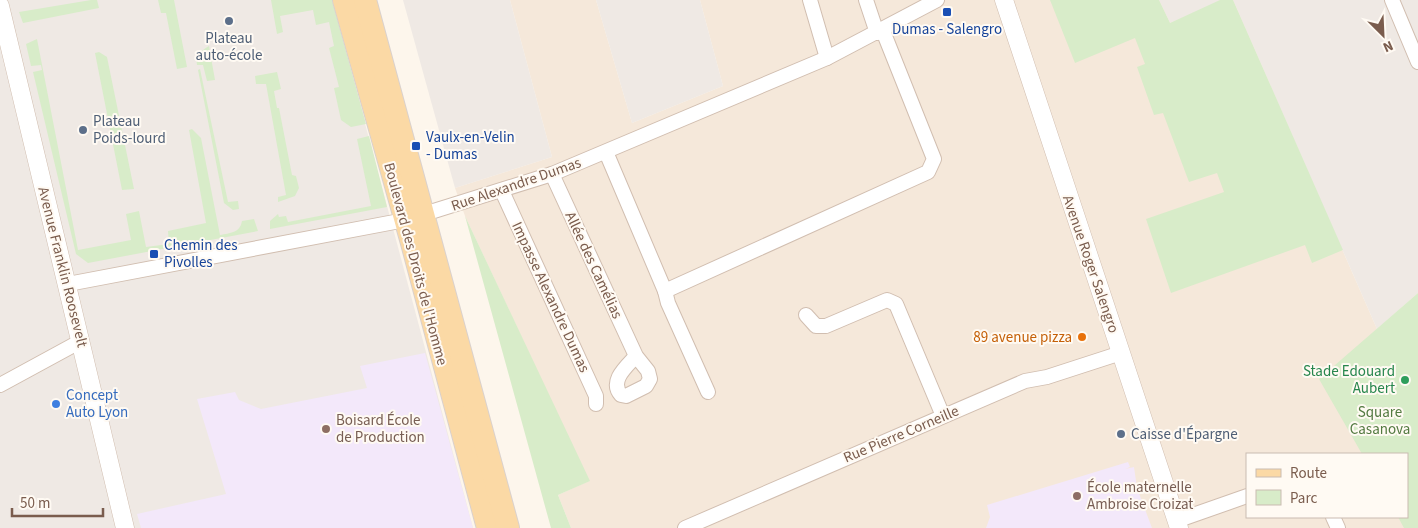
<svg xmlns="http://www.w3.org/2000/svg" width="1418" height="528" viewBox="0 0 1418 528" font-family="'Source Sans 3',sans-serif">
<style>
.residential{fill:#f5e8da;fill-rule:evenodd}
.industrial{fill:#efe9e4}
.education{fill:#f3e8fa}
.green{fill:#d8ecc9}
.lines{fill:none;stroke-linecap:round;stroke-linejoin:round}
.minor-casing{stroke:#d1beb0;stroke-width:16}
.tertiary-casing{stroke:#d1beb0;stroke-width:19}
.primary-casing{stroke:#dad1cd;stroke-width:24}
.minor{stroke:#fff;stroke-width:14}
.tertiary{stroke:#fff;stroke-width:18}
.primary{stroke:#fbd9a5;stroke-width:22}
.transit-dot{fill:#1a4fb4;stroke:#fffaf3;stroke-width:2}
.service-dot{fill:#5c6f8a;stroke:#fffaf3;stroke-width:2}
.food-dot{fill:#e8710a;stroke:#fffaf3;stroke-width:2}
.leisure-dot{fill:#2e9e5b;stroke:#fffaf3;stroke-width:2}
.shop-dot{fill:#3f7fe0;stroke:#fffaf3;stroke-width:2}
.education-dot{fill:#8d6e63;stroke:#fffaf3;stroke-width:2}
.labels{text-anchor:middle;stroke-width:4;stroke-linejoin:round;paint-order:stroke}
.transit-label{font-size:15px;fill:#164399;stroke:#fffaf3;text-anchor:start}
.service-label{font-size:15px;fill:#4e5e75;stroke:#fffaf3;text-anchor:start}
.street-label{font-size:15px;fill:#7a5c4d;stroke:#fffaf3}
.food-label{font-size:15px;fill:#c56008;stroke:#fffaf3;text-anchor:end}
.leisure-label{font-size:15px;fill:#27864d;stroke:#fffaf3;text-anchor:end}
.shop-label{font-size:15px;fill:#366cbe;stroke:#fffaf3;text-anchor:start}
.park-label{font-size:15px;fill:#537a41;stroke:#fffaf3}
.education-label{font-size:15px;fill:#785e54;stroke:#fffaf3;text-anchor:start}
</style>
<rect width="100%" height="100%" fill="#fdf6ec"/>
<path class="residential" d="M510,0h86l36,123 91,-37 -23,-86h459l11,23 55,-23h8l144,329 -11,10 52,83v106h-847l-13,-33 31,-14 -124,-265 -10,-28 97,-31zM1247,454h160v63h-160z"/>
<g class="industrial">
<path d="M0,0h332l141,528h-473z"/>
<path d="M403,0h107l42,157 -97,31z"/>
<path d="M596,0h104l23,86 -91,37z"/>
<path d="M1159,0h66l-55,23z"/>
<path d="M1233,0h185v293l-41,36z"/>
</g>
<g class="education">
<path d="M425,353l48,175h-332l-4,-14 89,-20 -29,-95 38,-7 4,8 22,9 106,-21 -7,-22z"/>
<path d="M1128,462l2,5 -5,2 9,-2 3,21 15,40h-166l4,-11 -3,-12z"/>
</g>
<g class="green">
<path d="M91,0h6l2,8 -76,15 -4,-11z"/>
<path d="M158,0h16l13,67 -10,2 -11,-56h-5z"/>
<path d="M271,0h61l34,124 -15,3 -10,-7 -7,-32 5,-1 -10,-39 5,-2 -5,-24 -13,3 -3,-15 -33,6 3,16 -6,2z"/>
<path d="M1050,0h109l11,23 50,-23h13l110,250 -31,13 -7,-18 -134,48 -25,-74 78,-27 -7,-19 -28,9 -26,-69 -9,2 -17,-48 8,-3 -10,-26 -60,25z"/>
<path d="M37,39l41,211 53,-10 -5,-26 13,-3 7,36 23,-3 -1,-13 38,-8 -17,-93 3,-1 9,9 19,97c10,-2 20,-2 22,-14l12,-2 4,12 -170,32 -12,-9 -43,-182 9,-2 -1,-5 -10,1 -5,-22z"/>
<path d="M209,46l6,34 -8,1 -4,-16h-6c-2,-10 4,-14 12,-19z"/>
<path d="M99,52l8,5 27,132 -12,1 -27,-137z"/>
<path d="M200,69l28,133 10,-1 1,8 -6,1 -9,-7 -26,-133z"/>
<path d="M277,72l4,17 -7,2 3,17h2l13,67 4,1 3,12 -4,8 -17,6v-5l8,-2 -20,-111h-10l-1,-8z"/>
<path d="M369,136l18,71 -117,22v-8l8,-7 1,3 7,-1 2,6 83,-16 -14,-67z"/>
<path d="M465,216l125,265 -32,14 13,33h-20z"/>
<path d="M1418,293v235h-14l-6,-11h9v-63h-45l-43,-75z"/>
</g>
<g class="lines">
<defs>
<g id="minor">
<path d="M810,0l17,58"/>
<path d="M866,0l11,33"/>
<path d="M1392,0l26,62"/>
<path d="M606,152l59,139 263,-119 6,-13 -51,-128"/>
<path d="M552,174l84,182 12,15 2,8 -4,7 -20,10 -5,-1c-12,-14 5,-28 15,-39"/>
<path d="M502,191l94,205v8"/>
<path d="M68,284l337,-64 147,-46 275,-116 110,-58"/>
<path d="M665,291l3,12 40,89"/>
<path d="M806,315l10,11h10l61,-26 9,4 47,112"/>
<path d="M0,385l81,-44"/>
<path d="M1333,517l5,11"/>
<path d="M1176,521l71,-25"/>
<path d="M685,528l340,-147 22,-4 74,-24"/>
</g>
<g id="tertiary">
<path d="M1004,0l175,528"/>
<path d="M0,6l125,522"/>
</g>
<g id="primary">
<path d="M344,0l68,243 76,285"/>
<path d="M365,0l143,528"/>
</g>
</defs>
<use href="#minor" class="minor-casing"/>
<use href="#tertiary" class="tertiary-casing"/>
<use href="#primary" class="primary-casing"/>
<use href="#minor" class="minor"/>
<use href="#tertiary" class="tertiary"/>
<use href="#primary" class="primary"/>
</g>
<g class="transit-dot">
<rect x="942" y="7" width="10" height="10" rx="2.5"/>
<rect x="411" y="141" width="10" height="10" rx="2.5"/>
<rect x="149" y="249" width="10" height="10" rx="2.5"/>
</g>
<g class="service-dot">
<circle cx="229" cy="21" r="5"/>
<circle cx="83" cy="130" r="5"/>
<circle cx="1121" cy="434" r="5"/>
</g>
<circle class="food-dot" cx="1082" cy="337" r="5"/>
<circle class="leisure-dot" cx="1405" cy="380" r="5"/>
<circle class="shop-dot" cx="56" cy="404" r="5"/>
<g class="education-dot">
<circle cx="326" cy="429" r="5"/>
<circle cx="1077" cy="496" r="5"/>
</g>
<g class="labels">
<g class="transit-label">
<text x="947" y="34" text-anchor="middle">Dumas - Salengro</text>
<text x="426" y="142">Vaulx-en-Velin<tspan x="426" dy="17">- Dumas</tspan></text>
<text x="164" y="250">Chemin des<tspan x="164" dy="17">Pivolles</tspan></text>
</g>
<g class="service-label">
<text x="229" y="43" text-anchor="middle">Plateau<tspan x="229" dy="17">auto-école</tspan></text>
<text x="93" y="126">Plateau<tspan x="93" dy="17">Poids-lourd</tspan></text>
<text x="1131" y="439">Caisse d'Épargne</text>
</g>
<g class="street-label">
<text transform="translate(516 184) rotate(-19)" y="5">Rue Alexandre Dumas</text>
<text transform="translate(416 264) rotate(75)" y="5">Boulevard des Droits de l'Homme</text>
<text transform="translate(1091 264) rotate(71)" y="5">Avenue Roger Salengro</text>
<text transform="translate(594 265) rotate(65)" y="5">Allée des Camélias</text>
<text transform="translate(63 267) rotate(76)" y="5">Avenue Franklin Roosevelt</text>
<text transform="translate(551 297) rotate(65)" y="5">Impasse Alexandre Dumas</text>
<text transform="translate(901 434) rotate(-23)" y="5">Rue Pierre Corneille</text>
</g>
<g class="food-label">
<text x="1072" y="342">89 avenue pizza</text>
</g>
<g class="leisure-label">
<text x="1395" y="376">Stade Edouard<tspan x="1395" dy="17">Aubert</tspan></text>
</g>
<g class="shop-label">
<text x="66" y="400">Concept<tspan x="66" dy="17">Auto Lyon</tspan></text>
</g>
<g class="park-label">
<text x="1380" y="417">Square<tspan x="1380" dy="17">Casanova</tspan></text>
</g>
<g class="education-label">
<text x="336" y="425">Boisard École<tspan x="336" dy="17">de Production</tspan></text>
<text x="1087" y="492">École maternelle<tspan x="1087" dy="17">Ambroise Croizat</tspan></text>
</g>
</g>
<rect x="1246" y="453" width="162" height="65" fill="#fffaf3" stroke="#cabbb1"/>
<rect x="1256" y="469" width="25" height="8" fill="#fbd9a5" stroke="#cabbb1"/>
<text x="1290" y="478" font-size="15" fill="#7a5c4d">Route</text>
<rect x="1256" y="490" width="25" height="15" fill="#d8ecc9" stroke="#cabbb1"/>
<text x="1290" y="503" font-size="15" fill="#7a5c4d">Parc</text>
<g transform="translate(1383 35) rotate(156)" stroke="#fffaf3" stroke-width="4" paint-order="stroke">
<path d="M0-4L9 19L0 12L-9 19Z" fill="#7a5c4d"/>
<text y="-8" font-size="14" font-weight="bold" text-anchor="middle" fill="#7a5c4d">N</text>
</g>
<path d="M12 508v8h91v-8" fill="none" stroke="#7a5c4d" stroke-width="2.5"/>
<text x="20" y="508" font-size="15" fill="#7a5c4d" stroke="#fffaf3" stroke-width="4" paint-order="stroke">50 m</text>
</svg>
